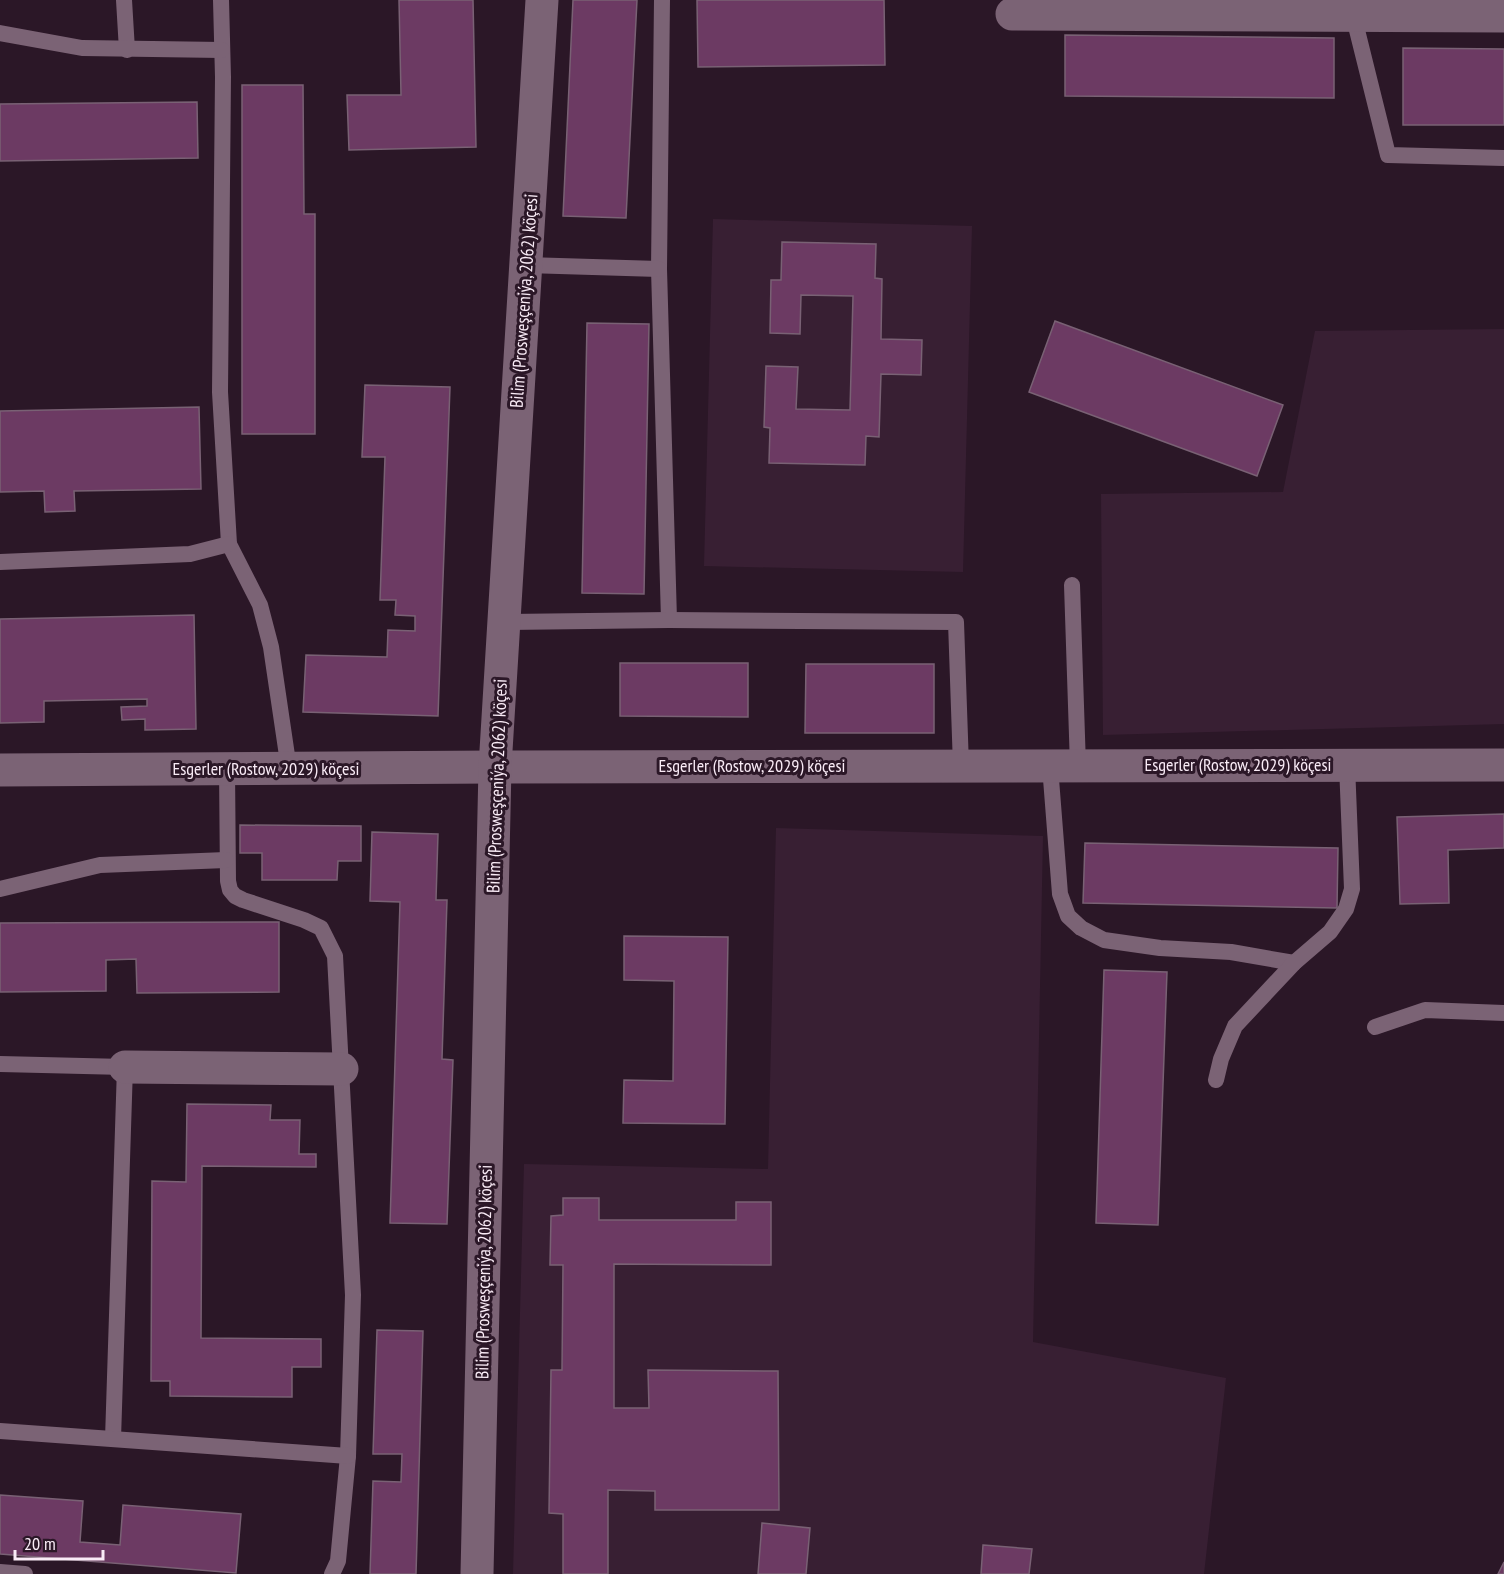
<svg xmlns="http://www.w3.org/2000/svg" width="1504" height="1574" viewBox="0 0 1504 1574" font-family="'PT Sans Narrow',sans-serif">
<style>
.built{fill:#381f33}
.building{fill:#6c3a63;stroke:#796174;stroke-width:1.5}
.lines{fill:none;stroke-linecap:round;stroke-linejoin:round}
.service{stroke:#7b6375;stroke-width:16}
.minor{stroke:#7b6375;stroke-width:33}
.labels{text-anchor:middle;stroke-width:6;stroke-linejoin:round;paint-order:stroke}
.street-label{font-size:18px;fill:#f9ebf6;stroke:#2b1727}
</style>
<rect width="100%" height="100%" fill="#2b1727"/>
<g class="built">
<path d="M713,219l259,7 -9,346 -259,-6z"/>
<path d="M1504,329v395l-401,11 -2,-241 182,-2 32,-161z"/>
<path d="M776,828l267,8 -10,506 193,36 -22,196h-691l11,-410 244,5z"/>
</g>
<g class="building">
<path d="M399,0h74l3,147 -127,3 -2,-55h54z"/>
<path d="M573,0h64l-11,218 -63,-2z"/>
<path d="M697,0h187l1,65 -187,2z"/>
<path d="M1065,35l269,3v60l-269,-2z"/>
<path d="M1403,48l101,1v76h-101z"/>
<path d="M242,85h61l1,129h11v220h-73z"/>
<path d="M197,102l1,56 -198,3v-57z"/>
<path d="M782,242l94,2 -1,34 7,1 -1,60 41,1 -1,35 -40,-1 -2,63 -13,-1 -1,29 -96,-2 1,-35 -6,-1 2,-61 32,1 -2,42 54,1 3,-114 -52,-1 -1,39 -30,-1 1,-53h10z"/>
<path d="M1055,321l228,84 -26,71 -228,-84z"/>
<path d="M587,323l62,1 -5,270 -62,-1z"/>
<path d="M365,385l85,2 -12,329 -135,-4 3,-57 81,2 1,-27 27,1v-15l-20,-1 1,-15h-16l5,-143h-23z"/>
<path d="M199,407l2,82 -127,2 1,20 -30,1 -1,-21 -44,1v-81z"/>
<path d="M194,615l2,114 -51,1v-11l-23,1 -1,-13 26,-1v-7l-103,2v21l-44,1v-104z"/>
<path d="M620,663h128v54l-128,-1z"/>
<path d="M806,664h128v69h-129z"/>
<path d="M1504,814v34l-56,2 1,53 -49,1 -3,-87z"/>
<path d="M240,825l121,1v35h-23l-1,19h-75v-27h-22z"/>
<path d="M372,832l66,2 -2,66h11l-5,159 11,1 -6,164 -57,-1 10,-321 -30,-1z"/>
<path d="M1085,843l253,5 -1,60 -254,-5z"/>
<path d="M279,922v70l-142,1 -1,-34 -30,1v31l-106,1v-69z"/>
<path d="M624,936l104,1 -3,187 -102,-1 1,-43 49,1 1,-100 -50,-1z"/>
<path d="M1104,970l63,2 -9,253 -62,-2z"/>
<path d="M187,1104l84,1 -1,15h30l-1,34h17v13l-114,-1 -1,172 120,1v28h-29v30l-122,-1v-15h-19l1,-200 34,1z"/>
<path d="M563,1198h36v22h137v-18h35v63l-157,-1v144h35l-1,-38 130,1 1,139h-124v-19l-47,-1v84h-45v-60l-14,-1 2,-143h11l1,-105h-13l1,-49 12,-1z"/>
<path d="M377,1330l46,1 -7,243h-46l3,-93 28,1 1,-28h-29z"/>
<path d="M0,1495l83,6 -3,41 40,3 3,-40 118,9 -5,59 -236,-19z"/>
<path d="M762,1523l48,5 -4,46h-48z"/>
<path d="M983,1545l49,4 -3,25h-48z"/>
<path d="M1504,1562v12h-6z"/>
</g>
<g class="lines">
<g class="service">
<path d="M124,0l3,50"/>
<path d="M221,0l2,77 -3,315 9,152 31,61 11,42 18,122"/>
<path d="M662,0l-3,269 10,351"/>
<path d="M1352,10l36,145 116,3"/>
<path d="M0,33l82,15 140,2"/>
<path d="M526,265l133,4"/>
<path d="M0,562l190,-8 39,-10"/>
<path d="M1072,585l6,181"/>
<path d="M504,622l165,-2 287,2 5,144"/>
<path d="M1050,766l10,128 8,22 13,12 23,12 56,8 71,4 63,11"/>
<path d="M227,769l1,112 2,9 5,6 8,4 61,20 17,8 14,28 18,339 -5,161 -10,105 -6,13"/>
<path d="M0,889l100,-24 126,-5"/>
<path d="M1375,1027l50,-17 79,3"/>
<path d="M0,1064l125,3 -12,372"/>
<path d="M1216,1080l5,-21 14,-33 59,-63 36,-31 16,-23 6,-20 -5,-124"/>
<path d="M0,1431l348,25"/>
<path d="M0,1572l25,2"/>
</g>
<g class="minor">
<path d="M1012,14l492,2"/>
<path d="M0,770l495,-3 1009,-2"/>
<path d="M125,1067l217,2"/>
<path d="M477,1574l18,-807 47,-767"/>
</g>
</g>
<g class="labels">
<g class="street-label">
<text transform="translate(524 301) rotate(-86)" y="6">Bilim (Prosweşçeniýa, 2062) köçesi</text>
<text x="1238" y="771">Esgerler (Rostow, 2029) köçesi</text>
<text x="752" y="772">Esgerler (Rostow, 2029) köçesi</text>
<text x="266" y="775">Esgerler (Rostow, 2029) köçesi</text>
<text transform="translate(497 786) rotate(-88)" y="6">Bilim (Prosweşçeniýa, 2062) köçesi</text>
<text transform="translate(484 1272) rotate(-89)" y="6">Bilim (Prosweşçeniýa, 2062) köçesi</text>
</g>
</g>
<path d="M15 1550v9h88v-9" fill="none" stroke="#f9ebf6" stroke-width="3"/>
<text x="24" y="1550" font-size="18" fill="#f9ebf6" stroke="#2b1727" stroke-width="4.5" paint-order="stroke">20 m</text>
</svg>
